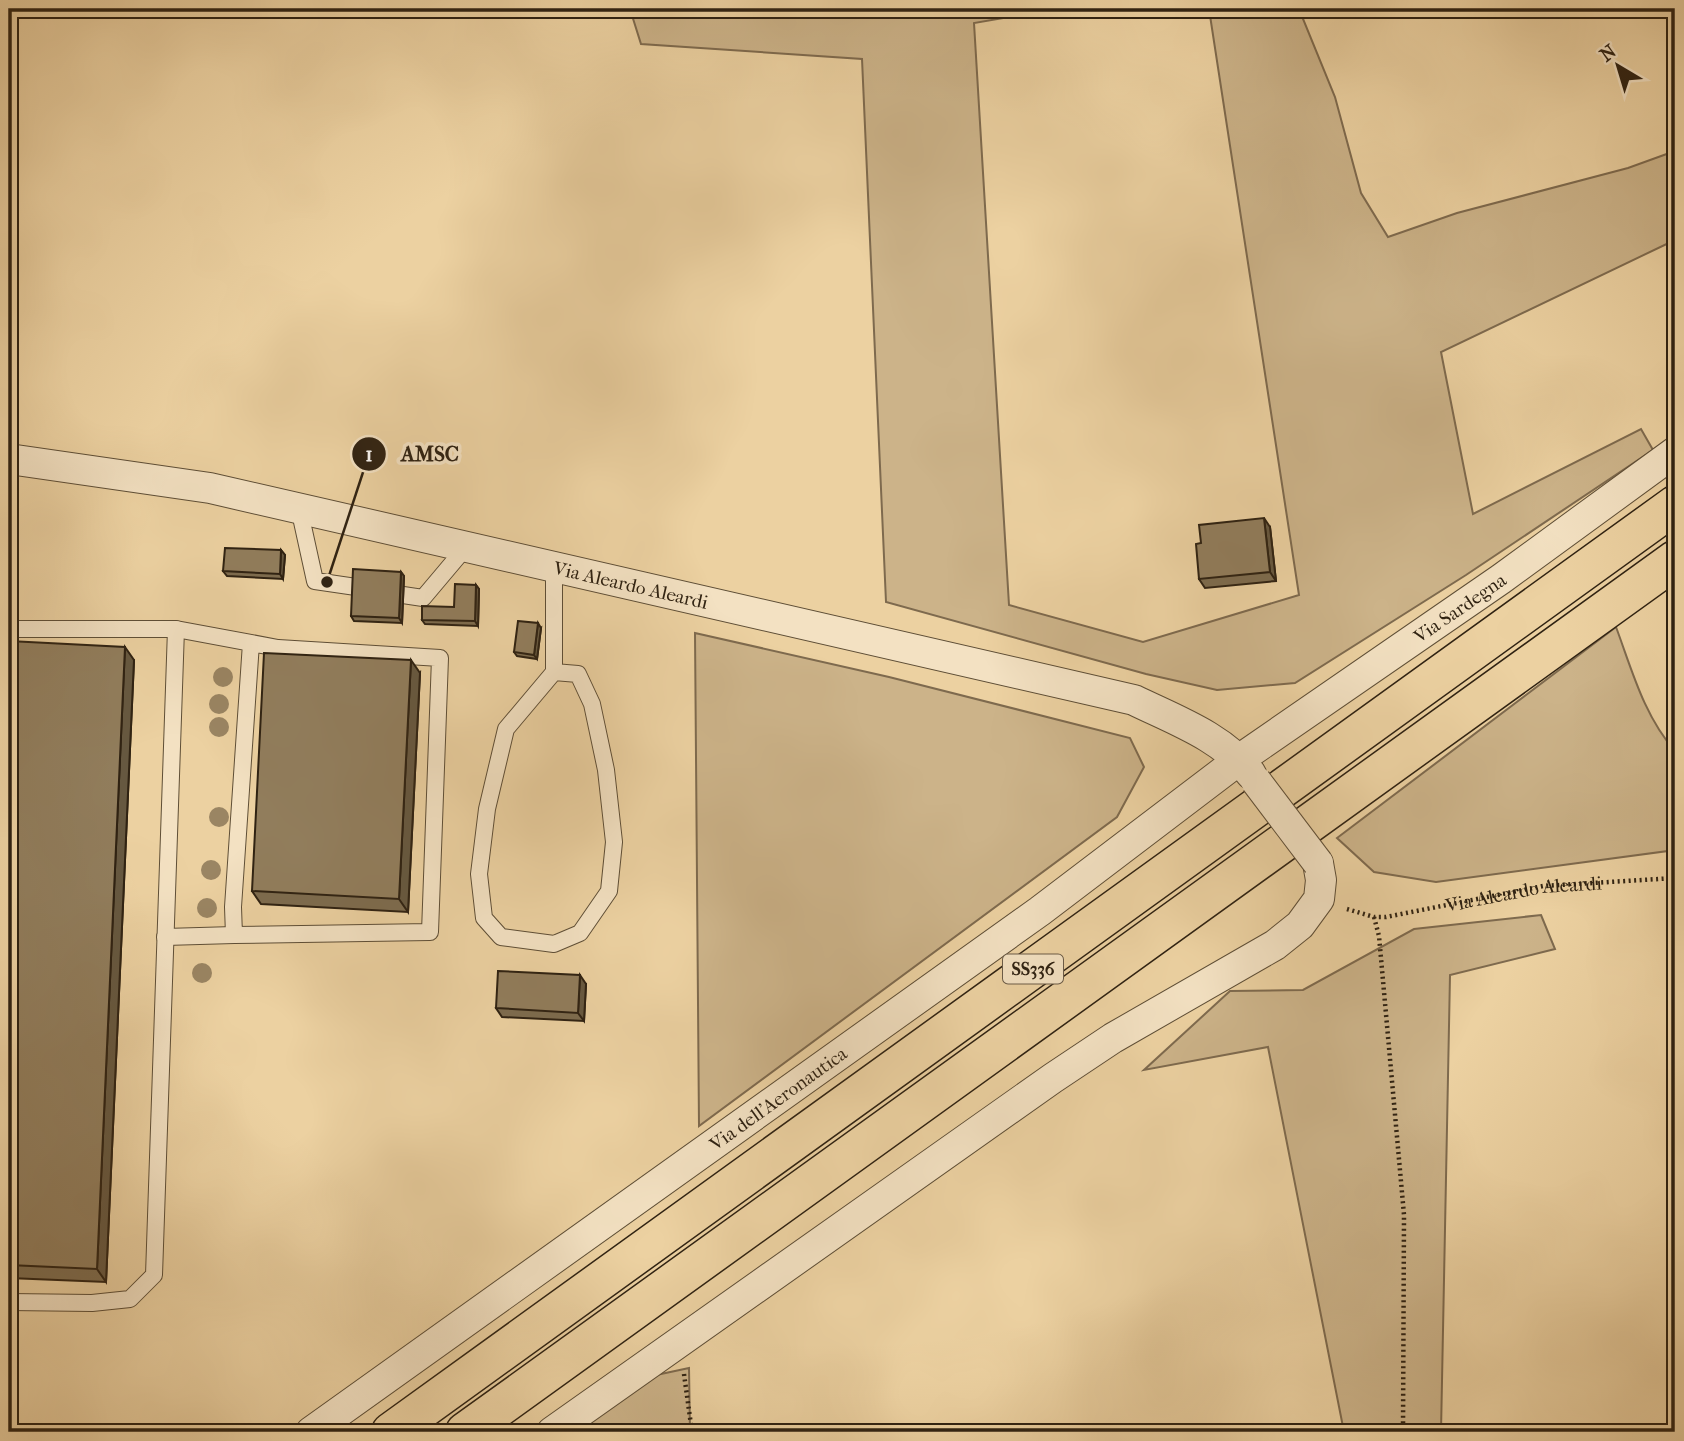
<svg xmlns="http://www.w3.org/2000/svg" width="1684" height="1441" viewBox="0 0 1684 1441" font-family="'IM FELL French Canon',serif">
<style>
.green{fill:#ccb389;stroke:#7e6a4e;stroke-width:2}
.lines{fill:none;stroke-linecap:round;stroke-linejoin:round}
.lane-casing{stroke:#5e4e36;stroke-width:18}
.street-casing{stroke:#5e4e36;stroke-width:32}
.highway-casing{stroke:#2f2212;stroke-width:41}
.path{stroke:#2f2212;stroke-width:4.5;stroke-dasharray:2 3.5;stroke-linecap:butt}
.lane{stroke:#f3e1c2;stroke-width:16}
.street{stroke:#f3e1c2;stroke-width:30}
.highway{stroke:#ecd1a1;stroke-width:38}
.street-bridge-casing{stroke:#5e4e36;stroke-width:32;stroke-linecap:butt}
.street-bridge{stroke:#f3e1c2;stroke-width:30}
.tree{fill:#9a8563}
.wall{fill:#7d6c4f;stroke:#2f2212;stroke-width:2}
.shaded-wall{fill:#665840;stroke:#2f2212;stroke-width:2}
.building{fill:#917d5c;stroke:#2f2212;stroke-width:2}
.labels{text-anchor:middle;stroke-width:7;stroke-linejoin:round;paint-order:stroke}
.shield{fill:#f3e1c2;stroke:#6a5b47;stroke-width:2}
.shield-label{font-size:18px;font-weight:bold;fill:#2f2212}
.street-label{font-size:19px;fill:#2f2212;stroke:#f3e1c2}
.leader{fill:none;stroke:#2f2212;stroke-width:2.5}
.callout-dot{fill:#2f2212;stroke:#f3e1c2;stroke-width:2.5}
.mark-label{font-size:21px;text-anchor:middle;font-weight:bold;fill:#fff}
.callout-label{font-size:21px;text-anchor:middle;font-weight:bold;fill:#2f2212;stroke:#f3e1c2;stroke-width:7;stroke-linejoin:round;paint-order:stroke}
</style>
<rect width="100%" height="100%" fill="#ecd1a1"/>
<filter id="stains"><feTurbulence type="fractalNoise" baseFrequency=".00286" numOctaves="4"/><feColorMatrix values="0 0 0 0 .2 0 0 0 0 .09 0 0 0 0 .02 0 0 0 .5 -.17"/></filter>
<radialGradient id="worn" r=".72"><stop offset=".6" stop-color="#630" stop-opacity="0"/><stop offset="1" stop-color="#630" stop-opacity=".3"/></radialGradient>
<g class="green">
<path d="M630,9h425l-81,14 35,582 134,37 156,-47 -90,-586h90l36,88 26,96 27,44 69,-24 171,-45 47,-17v89l-234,112 32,162 168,-85 12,21 -187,125 -171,108 -78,7 -71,-16 -260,-72 -24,-543 -221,-15z"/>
<path d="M1616,627c16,43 28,89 59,124v99l-239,32 -62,-10 -37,-34z"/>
<path d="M695,633l194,44 241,61 14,29 -27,50 -418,309z"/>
<path d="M1541,915l14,34 -105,26 -9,457h-97l-76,-385 -124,23 86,-79 73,-1 111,-61z"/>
<path d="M689,1368l1,64h-119l76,-55z"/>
</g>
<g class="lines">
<defs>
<g id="lane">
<path d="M299,508l16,73 41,6"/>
<path d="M554,567v105l-48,57 -19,80 -8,65 5,44 17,19 53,7 26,-11 29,-42 5,-49 -8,-72 -14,-66 -14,-30 -24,-2"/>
<path d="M403,595l20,3 43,-51"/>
<path d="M9,629h167l-22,646 -24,24 -38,4 -83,-1"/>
<path d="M176,629l102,19 162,10 -10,274 -196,3 -1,-28 18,-264"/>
<path d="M165,937l69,-2"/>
</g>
<g id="street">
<path id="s2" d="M9,459l201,29 924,212c41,20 89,37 117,74"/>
<path id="s3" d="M311,1432l729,-521 200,-152 261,-180 174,-127"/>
<path d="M552,1432l501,-354 60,-40 162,-93 25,-20 19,-26 2,-19 -3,-17"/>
</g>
<g id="highway">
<path d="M391,1432l1284,-927"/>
<path d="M465,1432l1210,-872"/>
</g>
</defs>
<use href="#lane" class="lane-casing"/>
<use href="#street" class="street-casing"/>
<use href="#highway" class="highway-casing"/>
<g class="path">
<path id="s1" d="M1347,909l27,8h12l157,-31 132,-8"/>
<path d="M1374,917l5,19 25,279 -1,217"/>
<path d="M684,1374l8,58"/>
</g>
<use href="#lane" class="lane"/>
<use href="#street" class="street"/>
<use href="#highway" class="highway"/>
<defs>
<path id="street-bridge" d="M1256,781l62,82"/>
</defs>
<use href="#street-bridge" class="street-bridge-casing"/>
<use href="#street-bridge" class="street-bridge"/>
</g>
<g class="tree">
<circle cx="223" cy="677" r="10"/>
<circle cx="219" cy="704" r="10"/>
<circle cx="219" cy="727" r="10"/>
<circle cx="219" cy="817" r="10"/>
<circle cx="211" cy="870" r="10"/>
<circle cx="207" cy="908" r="10"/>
<circle cx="202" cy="973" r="10"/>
</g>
<g class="wall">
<path d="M1270,527l6,54 -71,7 -6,-9z"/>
<path d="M281,550l4,5 -2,24 -56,-3 -4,-5z"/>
<path d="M401,572l3,4 -2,47 -48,-2 -3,-5z"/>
<path d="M476,585l3,4 -1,37 -53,-2 -3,-4 32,-13z"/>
<path d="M541,628l-4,31 -20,-3 -3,-4z"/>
<path d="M9,641l125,19 -28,622 -97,-4z"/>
<path d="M420,673l-12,239 -147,-8 -9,-13z"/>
<path d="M586,984l-2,37 -82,-4 -6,-9z"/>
</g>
<g class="shaded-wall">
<path d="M1264,518l6,9 6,54 -6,-9z"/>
<path d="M281,550l4,5 -2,24 -3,-5z"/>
<path d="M401,572l3,4 -2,47 -3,-5z"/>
<path d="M476,585l3,4 -1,37 -3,-5z"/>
<path d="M538,623l3,5 -4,31 -3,-4z"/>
<path d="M125,647l9,13 -28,622 -9,-13z"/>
<path d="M411,660l9,13 -12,239 -9,-13z"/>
<path d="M580,975l6,9 -2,37 -6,-8z"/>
</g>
<g class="building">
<path d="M1264,518l6,54 -71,7 -3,-35 5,-1 -2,-18z"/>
<path d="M225,548l56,2 -1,24 -57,-3z"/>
<path d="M353,569l48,3 -2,46 -48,-2z"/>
<path d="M455,584l21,1 -1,36 -53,-1v-14l32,1z"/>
<path d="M518,621l20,2 -4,32 -20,-3z"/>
<path d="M9,641l116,6 -28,622 -88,-4z"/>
<path d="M264,653l147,7 -12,239 -147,-8z"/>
<path d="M498,971l82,4 -2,38 -82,-5z"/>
</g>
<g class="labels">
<rect class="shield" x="1003" y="954.5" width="60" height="29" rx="5"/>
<g class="shield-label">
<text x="1033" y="975">SS336</text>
</g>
<g class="street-label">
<text dy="7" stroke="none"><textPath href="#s2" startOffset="635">Via Aleardo Aleardi</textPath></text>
<text dy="7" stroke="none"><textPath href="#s3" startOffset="1414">Via Sardegna</textPath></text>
<text dy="7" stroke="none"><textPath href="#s1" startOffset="180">Via Aleardo Aleardi</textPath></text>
<text dy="7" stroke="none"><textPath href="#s3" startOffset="574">Via dell'Aeronautica</textPath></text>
</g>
</g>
<path class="leader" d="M327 582L369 454"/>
<g class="callout-dot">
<circle cx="327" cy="582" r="7"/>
<circle cx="369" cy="454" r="18"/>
</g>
<g class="mark-label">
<text x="369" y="461">1</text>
</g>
<g class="callout-label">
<text x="430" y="461">AMSC</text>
</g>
<rect width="1684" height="1441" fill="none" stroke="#ecd1a1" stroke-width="35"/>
<rect x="10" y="10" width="1663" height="1420" fill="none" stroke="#2f2212" stroke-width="3.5"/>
<rect x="18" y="18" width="1649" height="1406" fill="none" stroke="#2f2212" stroke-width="2"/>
<g transform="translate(1618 66) rotate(322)" stroke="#f3e1c2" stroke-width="5" paint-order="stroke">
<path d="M0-5L12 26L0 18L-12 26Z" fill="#2f2212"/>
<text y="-10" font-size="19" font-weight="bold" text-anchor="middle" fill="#2f2212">N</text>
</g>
<rect width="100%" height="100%" filter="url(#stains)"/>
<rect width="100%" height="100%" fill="url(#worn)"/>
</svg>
